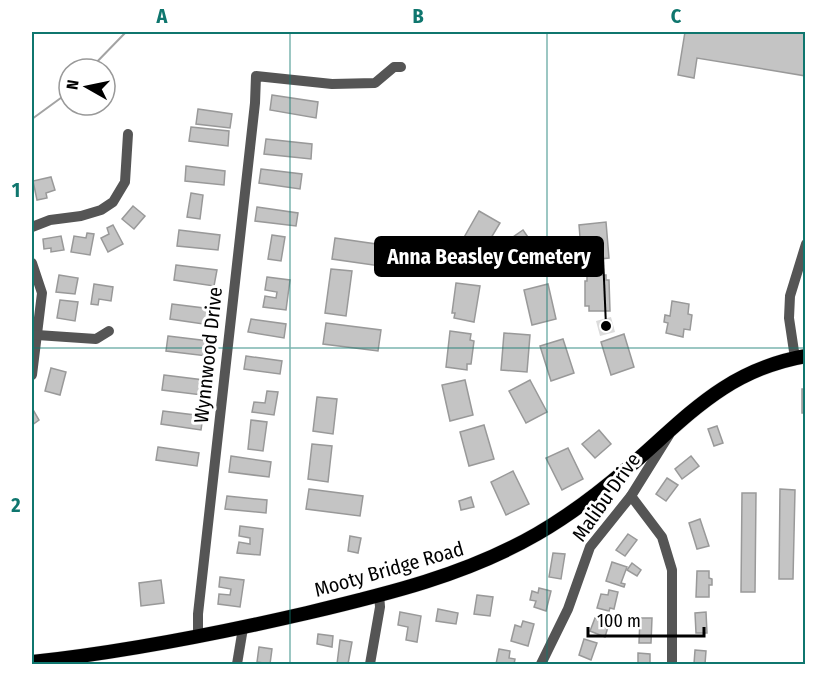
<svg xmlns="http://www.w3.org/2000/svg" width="837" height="696" viewBox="0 0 837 696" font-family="'Fira Sans Condensed',sans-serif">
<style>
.green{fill:#dcdcdc}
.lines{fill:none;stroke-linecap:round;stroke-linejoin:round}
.stream{stroke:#a3a3a3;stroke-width:2}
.building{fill:#c4c4c4;stroke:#999;stroke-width:1.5}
.major-casing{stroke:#dbdbdb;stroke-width:15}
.minor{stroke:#555;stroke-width:10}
.major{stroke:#000;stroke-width:14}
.grid{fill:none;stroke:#0f766e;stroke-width:1.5;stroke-opacity:0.55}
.labels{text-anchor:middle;stroke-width:6;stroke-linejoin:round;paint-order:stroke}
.street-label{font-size:20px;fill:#000;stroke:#fff}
.leader{fill:none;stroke:#000;stroke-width:2}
.callout-dot{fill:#000;stroke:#fff;stroke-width:2}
.callout{fill:#000;stroke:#000;stroke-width:2}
.callout-label{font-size:21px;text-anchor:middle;font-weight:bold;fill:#fff}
.neatline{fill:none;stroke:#0f766e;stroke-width:2}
.grid-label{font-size:20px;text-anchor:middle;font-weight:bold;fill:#0f766e}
</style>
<rect width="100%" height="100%" fill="#fff"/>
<path class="green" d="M611,317l4,15 -15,4 -4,-15z"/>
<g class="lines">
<g class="stream">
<path d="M90,69l36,-37"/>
<path d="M32,119l37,-27"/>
</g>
</g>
<g class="building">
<path d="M685,32h121v44l-109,-18 -3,20 -16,-3z"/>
<path d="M272,95l46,7 -2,16 -46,-8z"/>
<path d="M198,109l34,5 -2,14 -34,-4z"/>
<path d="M191,127l38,4 -1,15 -39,-5z"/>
<path d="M266,139l46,5 -1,15 -47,-5z"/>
<path d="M186,166l39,5 -1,14 -39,-4z"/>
<path d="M261,169l41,5 -2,15 -41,-6z"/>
<path d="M51,177l4,13 -9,3 1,5 -10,2 -4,-19z"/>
<path d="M191,193l12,2 -3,24 -13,-2z"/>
<path d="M133,206l12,10 -11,13 -12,-10z"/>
<path d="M257,207l41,6 -2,13 -41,-5z"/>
<path d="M479,211l21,12 -18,30 -20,-12z"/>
<path d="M606,222l3,36 -27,3 -3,-36z"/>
<path d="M113,225l10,19 -15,8 -7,-14 8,-4 -2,-6z"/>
<path d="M179,230l41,5 -2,15 -41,-4z"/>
<path d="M523,230l18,26 -20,14 -18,-26z"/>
<path d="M87,233l7,1 -4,21 -19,-3 3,-16 12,2z"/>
<path d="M272,235l13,2 -4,24 -13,-2z"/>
<path d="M61,236l3,14 -13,2v-4l-7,1 -1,-10z"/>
<path d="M335,238l55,8 -3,21 -55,-8z"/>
<path d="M176,265l41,5 -3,16 -40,-6z"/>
<path d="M331,269l21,2 -6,45 -21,-3z"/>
<path d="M59,275l19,3 -3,16 -19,-2z"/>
<path d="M587,275h19v5h3l1,31h-21v-5h-4v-25h2z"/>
<path d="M267,277l23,3 -4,30 -23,-3 2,-11 11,2 1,-6 -12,-2z"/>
<path d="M456,283l24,3 -6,36 -20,-4 1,-5h-3z"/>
<path d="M94,284l19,3 -2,14 -12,-2 -1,6 -7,-1z"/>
<path d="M548,284l8,35 -24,6 -8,-35z"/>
<path d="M60,300l18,2 -3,19 -18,-3z"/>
<path d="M672,301l17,3 -1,10 4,1 -2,15 -6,-1 -1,8 -17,-4 2,-10 -4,-1 1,-7 5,1z"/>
<path d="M172,304l40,5 -2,16 -40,-6z"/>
<path d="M251,319l35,5 -2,14 -36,-6z"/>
<path d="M326,323l55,7 -3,21 -55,-7z"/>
<path d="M450,331l21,3 -1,6 4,1 -3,23h-4v6l-21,-3z"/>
<path d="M504,333l26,2 -3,37 -26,-2z"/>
<path d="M624,334l10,33 -23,8 -10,-33z"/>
<path d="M168,336l41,5 -2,15 -41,-5z"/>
<path d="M563,339l11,34 -23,8 -11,-35z"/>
<path d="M246,356l36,5 -2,13 -36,-5z"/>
<path d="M51,368l15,4 -6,23 -15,-4z"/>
<path d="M164,375l40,5 -2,15 -40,-5z"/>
<path d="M465,380l8,35 -23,6 -8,-36z"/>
<path d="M530,380l17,32 -21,11 -17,-32z"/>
<rect x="802" y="389" width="4" height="24"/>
<path d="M267,391l11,1 -4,23 -22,-3 2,-10 11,1z"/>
<path d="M317,397l20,2 -4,35 -20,-3z"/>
<path d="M32,408l7,12 -7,5z"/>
<path d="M163,411l40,5 -2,14 -40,-6z"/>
<path d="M251,420l16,2 -4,29 -15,-2z"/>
<path d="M484,425l10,34 -25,7 -9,-34z"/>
<path d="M717,426l6,17 -9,3 -6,-17z"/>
<path d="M599,430l12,14 -16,14 -13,-14z"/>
<path d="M312,444l20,2 -4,36 -20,-3z"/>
<path d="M158,447l41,6 -2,13 -41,-6z"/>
<path d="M568,448l15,31 -21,11 -16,-32z"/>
<path d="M231,456l40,6 -2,15 -40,-5z"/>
<path d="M691,456l8,10 -17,13 -7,-10z"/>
<path d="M513,471l16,33 -23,11 -15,-33z"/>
<path d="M667,478l11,7 -12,16 -10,-7z"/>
<path d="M309,489l54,7 -3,20 -54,-7z"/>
<path d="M780,489l15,1 -2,89h-14z"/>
<path d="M742,493h14l-1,99h-14z"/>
<path d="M227,496l40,4 -1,13 -41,-4z"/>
<path d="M471,497l3,10 -13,3 -2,-9z"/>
<path d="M700,519l9,27 -12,3 -8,-26z"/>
<path d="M240,526l23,3 -3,26 -23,-2 2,-11 11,2v-6l-11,-2z"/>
<path d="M628,534l9,6 -12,16 -9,-6z"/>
<path d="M350,536l11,2 -3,15 -10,-2z"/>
<path d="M553,553l12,1 -4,25 -12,-2z"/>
<path d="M612,562l15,5 -6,16 4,1 -1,3 -18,-6z"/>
<path d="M632,563l9,7 -4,6 -10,-6z"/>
<path d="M697,571h12v7l3,1v6h-3v12h-13z"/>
<path d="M220,577l24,3 -4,27 -22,-3 1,-10 11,1 1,-6 -12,-2z"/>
<path d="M161,580l3,23 -23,3 -2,-23z"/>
<path d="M539,588l12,3 -5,20 -12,-4 2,-6 -6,-1 2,-9 6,2z"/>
<path d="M609,590l9,2 -4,17 -4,-1 -1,3 -12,-3 4,-14 7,1z"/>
<path d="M477,595l16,2 -3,19 -16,-2z"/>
<path d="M438,609l20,4 -2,11 -20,-3z"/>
<path d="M400,612l21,4 -4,26 -11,-2 2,-13 -10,-2z"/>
<path d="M706,612l1,21h-11l-1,-20z"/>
<path d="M595,618l10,3 -2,4 5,2 -3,10 -15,-6z"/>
<path d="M640,618h12l-1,25h-12z"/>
<path d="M523,621l11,3 -6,22 -17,-5 4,-16 6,2z"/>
<path d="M318,634l15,2 -1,11 -15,-3z"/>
<path d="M584,639l13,4 -6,17 -12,-5z"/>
<path d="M340,640l12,2 -4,22h-11z"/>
<path d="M259,647l13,2 -2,15 -13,-2z"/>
<path d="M499,649l11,2 -1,7 6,1 -1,5h-18z"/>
<path d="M695,650l11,1 -1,13h-11z"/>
<path d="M638,653l12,1v10h-12z"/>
</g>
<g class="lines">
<defs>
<path id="major" d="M32,662c93,-10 184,-28 275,-49 80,-19 159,-38 230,-79 33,-19 63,-42 92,-67 57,-49 96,-97 177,-111"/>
</defs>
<use href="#major" class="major-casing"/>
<g class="minor">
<path d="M32,227l18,-7 31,-4 20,-6 12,-8 12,-20 3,-48"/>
<path d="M32,263l10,30 -10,82"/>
<path d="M37,335l59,4 13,-8"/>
<path d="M795,358l-6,-40 1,-22 16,-52"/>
<path d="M631,496l31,41 10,33v94"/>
<path d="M198,638v-24l57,-511 1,-27 76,8 43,-1 19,-16h7"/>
<path d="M237,664l6,-36"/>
<path d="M370,664l10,-57 -1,-13"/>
<path d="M541,664l27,-55 22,-62 41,-51 38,-61"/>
</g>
<use href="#major" class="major"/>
</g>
<path class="grid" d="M290,32v632M547,32v632M32,348h774"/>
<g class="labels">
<g class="street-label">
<text transform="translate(208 355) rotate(-84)" y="7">Wynnwood Drive</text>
<text transform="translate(606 497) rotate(-55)" y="7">Malibu Drive</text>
<text transform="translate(389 569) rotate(-16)" y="7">Mooty Bridge Road</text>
</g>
</g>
<path class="leader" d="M606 326L603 256"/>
<circle class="callout-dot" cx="606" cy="326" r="6"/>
<rect class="callout" x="375" y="237" width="228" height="39" rx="6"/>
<g class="callout-label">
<text x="489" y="264">Anna Beasley Cemetery</text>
</g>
<rect width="837" height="696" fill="none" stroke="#ffffff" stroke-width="66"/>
<g transform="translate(87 87) rotate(279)"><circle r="28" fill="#ffffff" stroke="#999999" stroke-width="1.5"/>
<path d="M0-4.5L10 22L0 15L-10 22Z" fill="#000000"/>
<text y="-9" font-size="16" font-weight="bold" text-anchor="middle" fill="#000000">N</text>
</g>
<path d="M588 627v9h116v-9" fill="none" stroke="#000000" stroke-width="3"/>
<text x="597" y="627" font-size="18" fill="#000000" stroke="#ffffff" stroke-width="4.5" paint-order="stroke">100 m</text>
<rect x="33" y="33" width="771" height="630" class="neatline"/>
<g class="grid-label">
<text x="162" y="23">A</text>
<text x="418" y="23">B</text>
<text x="676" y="23">C</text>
<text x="16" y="197">1</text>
<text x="16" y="512">2</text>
</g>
</svg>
